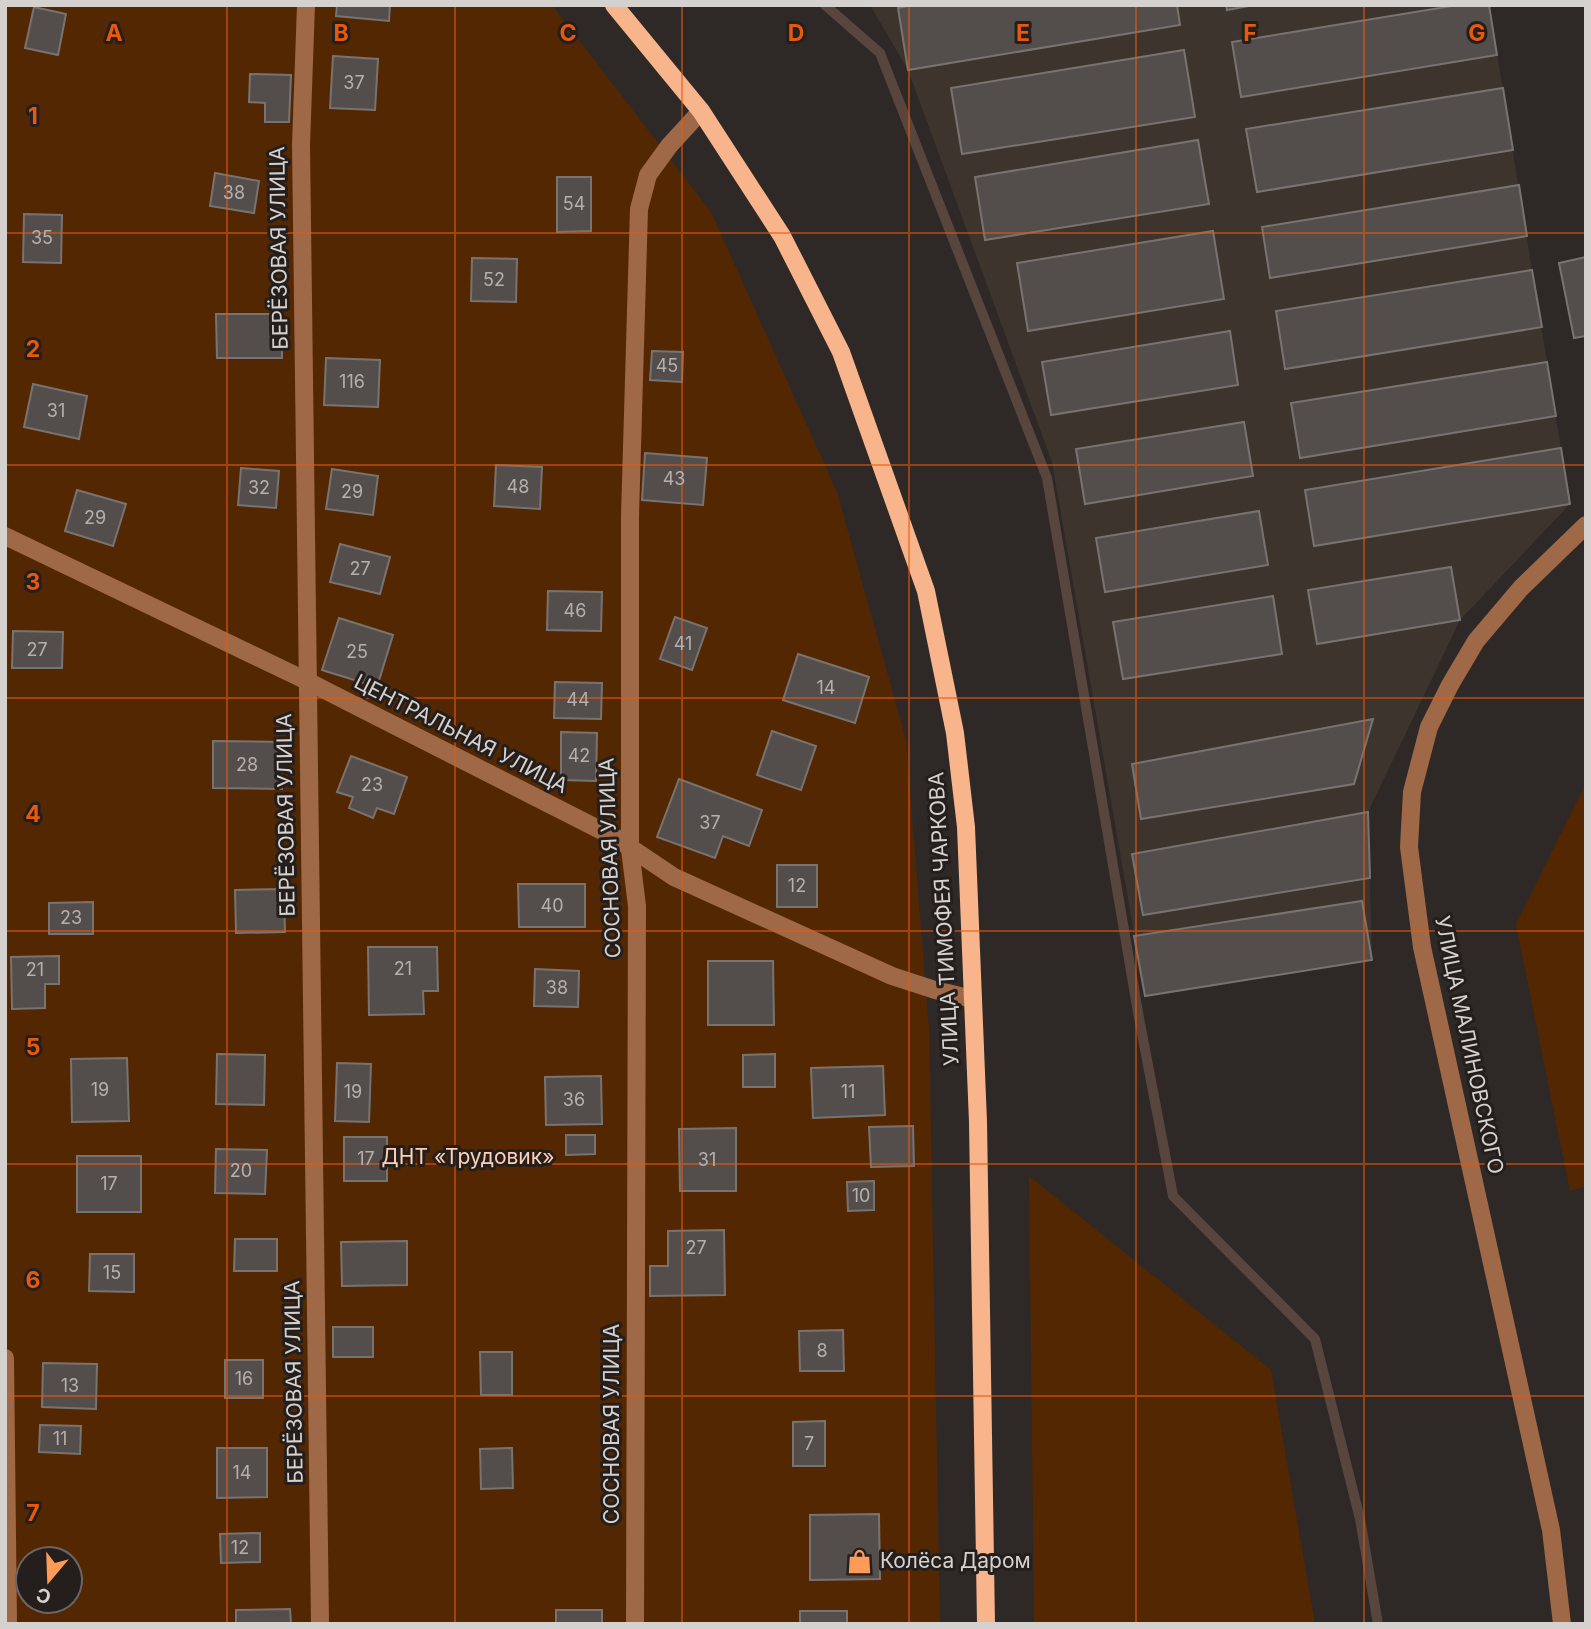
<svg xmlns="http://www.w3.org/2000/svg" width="1591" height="1629" viewBox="0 0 1591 1629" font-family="Inter,sans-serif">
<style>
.built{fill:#3d342e}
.green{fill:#542703;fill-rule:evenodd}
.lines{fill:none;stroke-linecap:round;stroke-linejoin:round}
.stream{stroke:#58463e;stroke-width:10}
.building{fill:#534e4b;stroke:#797370;stroke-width:2}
.minor{stroke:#9f6947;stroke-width:18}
.major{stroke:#f8b58b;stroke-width:18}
.grid{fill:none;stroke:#e8590c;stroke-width:2;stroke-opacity:0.55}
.labels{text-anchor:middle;stroke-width:6;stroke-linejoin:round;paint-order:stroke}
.number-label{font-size:18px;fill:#b4b0ae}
.street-label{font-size:21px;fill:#d4d1cf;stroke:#241f1c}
.park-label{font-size:21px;fill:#fed0b5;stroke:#241f1c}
.poi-label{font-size:21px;fill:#d4d1cf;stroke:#241f1c;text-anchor:start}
.grid-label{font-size:23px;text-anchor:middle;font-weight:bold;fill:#e8590c;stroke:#241f1c;stroke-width:6;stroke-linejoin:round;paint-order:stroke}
</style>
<rect width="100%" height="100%" fill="#2e2926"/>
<path class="built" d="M870,5h619l81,499 -110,116 -92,192 4,148 -227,36 -93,-534 -144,-392z"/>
<g class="green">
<path d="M5,5h547l159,207 126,280 69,248 23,289 11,595h-935zM28,1559h42v42h-42z"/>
<path d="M1586,783v403l-16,5 -54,-267z"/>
<path d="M1029,1176l242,194 44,254h-281z"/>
</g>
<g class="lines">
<path class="stream" d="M825,5l55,48 167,425 92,540 34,178 142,143 45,180 18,105"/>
</g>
<g class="building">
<path d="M337,5h53l-1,16 -53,-5z"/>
<path d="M913,5h264l3,20 -272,45 -10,-62z"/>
<path d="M1226,5h28l-27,5z"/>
<path d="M1458,5h31l8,50 -256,42 -9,-55z"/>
<path d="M34,7l32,7 -8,41 -33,-7z"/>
<path d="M1184,50l11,67 -233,37 -11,-66z"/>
<path d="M333,56l45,3 -3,51 -45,-2z"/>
<path d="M250,74l41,1 -2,47h-24v-19l-16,-1z"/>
<path d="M1503,88l10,62 -256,42 -11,-63z"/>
<path d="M1198,140l11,64 -224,36 -10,-63z"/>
<path d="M215,173l44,8 -5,32 -44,-7z"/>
<path d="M557,177h34v54l-34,1z"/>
<path d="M1519,185l8,51 -257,42 -8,-51z"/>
<path d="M24,214l38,1 -1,48 -38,-1z"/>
<path d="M1213,231l11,68 -196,32 -11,-68z"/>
<path d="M1586,257v79l-12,2 -15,-75z"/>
<path d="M472,258l45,1 -1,43 -45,-1z"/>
<path d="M1532,270l10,57 -257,42 -9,-58z"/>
<path d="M216,314h66v44h-65z"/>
<path d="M1230,331l8,54 -187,30 -9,-53z"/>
<path d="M652,351l31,1 -1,30 -32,-2z"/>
<path d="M326,358l54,2 -2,47 -54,-2z"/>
<path d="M1547,362l9,54 -256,42 -9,-55z"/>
<path d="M33,384l54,12 -8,43 -55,-12z"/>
<path d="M1244,422l9,54 -168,28 -9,-55z"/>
<path d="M1561,448l9,56 -256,42 -9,-56z"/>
<path d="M645,453l62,5 -4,47 -61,-5z"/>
<path d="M496,465l46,2 -2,42 -46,-3z"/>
<path d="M241,468l38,3 -3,37 -38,-3z"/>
<path d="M332,469l46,7 -5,39 -47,-6z"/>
<path d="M77,490l49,14 -13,42 -48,-15z"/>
<path d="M1259,511l9,54 -163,27 -9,-54z"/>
<path d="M340,544l50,13 -10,37 -50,-12z"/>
<path d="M1451,567l9,53 -143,24 -9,-54z"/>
<path d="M548,591l54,1 -1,39 -54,-1z"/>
<path d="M1273,596l9,58 -159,25 -10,-57z"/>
<path d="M675,617l32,11 -15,42 -32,-11z"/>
<path d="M339,618l54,17 -16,52 -55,-17z"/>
<path d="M13,631l50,1 -1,36h-50z"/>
<path d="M798,654l71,23 -14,46 -72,-23z"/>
<path d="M555,682l47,1 -1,36 -47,-1z"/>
<path d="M1373,719l-19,65 -213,35 -9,-55z"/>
<path d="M772,731l44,15 -15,44 -44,-15z"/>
<path d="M561,732l36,1 -1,48 -35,-1z"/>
<path d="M213,741l69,1v47l-69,-1z"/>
<path d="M351,756l56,21 -13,37 -17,-6 -4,10 -24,-10 4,-11 -16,-5z"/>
<path d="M679,779l83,31 -13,36 -26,-10 -8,22 -58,-21z"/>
<path d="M1368,812l2,66 -227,37 -11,-61z"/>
<rect x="777" y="865" width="40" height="42"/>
<path d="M518,884h67v43h-66z"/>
<path d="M284,889l1,43 -49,1 -1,-43z"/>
<path d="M1362,901l10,59 -227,36 -11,-60z"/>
<path d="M93,902v32h-44v-31z"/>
<path d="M368,947h69l1,44h-15l1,23 -55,1z"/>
<path d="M59,956v28h-14v24l-33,1 -1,-52z"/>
<path d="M708,961h65l1,64h-66z"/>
<path d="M535,969l44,2 -1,36 -44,-1z"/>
<path d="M217,1054l48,1 -1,50 -48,-1z"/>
<path d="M775,1054v33h-32v-32z"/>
<path d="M127,1058l2,63 -57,1 -1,-63z"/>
<path d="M337,1063l34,1 -2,58 -34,-1z"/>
<path d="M883,1066l2,49 -72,3 -2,-50z"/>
<path d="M601,1076l1,48 -56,1 -1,-48z"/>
<path d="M913,1126l1,40 -43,1 -2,-40z"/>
<path d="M736,1128v63h-56l-1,-62z"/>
<path d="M566,1135h29v19l-29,1z"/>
<rect x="344" y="1137" width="43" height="44"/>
<path d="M216,1149l51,1 -2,44 -50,-1z"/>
<rect x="77" y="1156" width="64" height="56"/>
<path d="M874,1181v29l-26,1 -1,-29z"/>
<path d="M724,1230l1,65 -75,1v-30h18v-35z"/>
<path d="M235,1239h42v32h-43z"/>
<path d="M407,1241v44l-65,1 -1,-44z"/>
<path d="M90,1254h44v38l-45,-1z"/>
<rect x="333" y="1327" width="40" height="30"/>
<path d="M843,1330l1,41h-44l-1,-40z"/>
<path d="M480,1352h32v43h-31z"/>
<rect x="225" y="1360" width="38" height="38"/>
<path d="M43,1363l54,1 -1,45 -54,-2z"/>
<path d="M825,1421v45h-32v-44z"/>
<path d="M40,1425l41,1 -1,28 -41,-2z"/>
<path d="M217,1448h50v49l-50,1z"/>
<path d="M512,1448l1,40 -32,1 -1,-40z"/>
<path d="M879,1514l1,65 -70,1v-65z"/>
<path d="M260,1533v29l-39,1 -1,-29z"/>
<path d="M290,1609l1,15h-55v-14z"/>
<rect x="556" y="1610" width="46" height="14"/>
<rect x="800" y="1611" width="47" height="13"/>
</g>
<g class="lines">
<g class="minor">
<path d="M306,5l-5,140 19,1479"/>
<path d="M5,536l302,145 309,157 58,39 218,99 43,14 38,9"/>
<path d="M5,1358l3,266"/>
<path d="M635,1624l2,-718 -7,-57v-333l9,-307 9,-34 21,-29 32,-35"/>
<path d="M1562,1624l-11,-94 -129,-583 -13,-100 3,-55 17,-65 21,-42 26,-44 45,-53 65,-63"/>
</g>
<path class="major" d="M614,5l87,106 81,125 59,116 85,239 29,142 11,94 12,295 8,502"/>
</g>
<path class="grid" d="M227,5v1619M455,5v1619M682,5v1619M909,5v1619M1136,5v1619M1364,5v1619M5,233h1581M5,465h1581M5,698h1581M5,931h1581M5,1164h1581M5,1396h1581"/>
<defs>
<symbol id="shop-bare" viewBox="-9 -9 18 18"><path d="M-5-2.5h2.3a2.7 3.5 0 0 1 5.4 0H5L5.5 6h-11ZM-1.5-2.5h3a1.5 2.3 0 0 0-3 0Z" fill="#fe9b59" stroke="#241f1c" stroke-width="2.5" paint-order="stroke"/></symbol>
</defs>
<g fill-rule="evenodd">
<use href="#shop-bare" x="842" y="1544" width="35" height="35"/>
</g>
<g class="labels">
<g class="number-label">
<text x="354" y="89">37</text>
<text x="234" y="199">38</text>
<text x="574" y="210">54</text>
<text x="42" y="244">35</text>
<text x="494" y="286">52</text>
<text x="667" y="372">45</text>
<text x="352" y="388">116</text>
<text x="56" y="417">31</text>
<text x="674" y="485">43</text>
<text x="518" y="493">48</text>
<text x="259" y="494">32</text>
<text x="352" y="498">29</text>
<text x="95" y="524">29</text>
<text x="360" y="575">27</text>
<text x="575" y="617">46</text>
<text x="683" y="650">41</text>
<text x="37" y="656">27</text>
<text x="357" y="658">25</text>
<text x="826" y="694">14</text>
<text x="578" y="706">44</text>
<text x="579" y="762">42</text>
<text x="247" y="771">28</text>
<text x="372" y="791">23</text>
<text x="710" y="829">37</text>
<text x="797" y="892">12</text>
<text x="552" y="912">40</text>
<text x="71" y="924">23</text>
<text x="403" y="975">21</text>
<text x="35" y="976">21</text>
<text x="557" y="994">38</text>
<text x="100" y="1096">19</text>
<text x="353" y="1098">19</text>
<text x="848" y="1098">11</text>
<text x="574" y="1106">36</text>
<text x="366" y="1165">17</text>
<text x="707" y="1166">31</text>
<text x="241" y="1177">20</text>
<text x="109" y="1190">17</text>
<text x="861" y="1202">10</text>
<text x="696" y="1254">27</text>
<text x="112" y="1279">15</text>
<text x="822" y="1357">8</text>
<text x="244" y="1385">16</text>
<text x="70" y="1392">13</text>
<text x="60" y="1445">11</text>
<text x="809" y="1450">7</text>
<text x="242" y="1479">14</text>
<text x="240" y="1554">12</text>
</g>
<g class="street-label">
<text transform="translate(279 248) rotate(-91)" y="7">БЕРЁЗОВАЯ УЛИЦА</text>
<text transform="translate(461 734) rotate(27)" y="7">ЦЕНТРАЛЬНАЯ УЛИЦА</text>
<text transform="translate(286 815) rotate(-91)" y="7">БЕРЁЗОВАЯ УЛИЦА</text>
<text transform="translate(610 858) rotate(-92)" y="7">СОСНОВАЯ УЛИЦА</text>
<text transform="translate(944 919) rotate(-93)" y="7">УЛИЦА ТИМОФЕЯ ЧАРКОВА</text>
<text transform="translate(1469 1045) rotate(78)" y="7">УЛИЦА МАЛИНОВСКОГО</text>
<text transform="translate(294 1382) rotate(-91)" y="7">БЕРЁЗОВАЯ УЛИЦА</text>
<text transform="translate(612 1424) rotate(-90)" y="7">СОСНОВАЯ УЛИЦА</text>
</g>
<g class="park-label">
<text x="468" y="1164">ДНТ «Трудовик»</text>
</g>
<g class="poi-label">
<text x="880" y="1568">Колёса Даром</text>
</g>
</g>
<g class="grid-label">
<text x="114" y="41">A</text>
<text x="341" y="41">B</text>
<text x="568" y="41">C</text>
<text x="796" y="41">D</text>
<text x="1023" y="41">E</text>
<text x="1250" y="41">F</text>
<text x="1477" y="41">G</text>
<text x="33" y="124">1</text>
<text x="33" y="357">2</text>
<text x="33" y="590">3</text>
<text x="33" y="822">4</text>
<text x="33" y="1055">5</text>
<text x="33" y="1288">6</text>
<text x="33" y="1521">7</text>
</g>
<rect width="1591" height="1629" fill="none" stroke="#d4d1cf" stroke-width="14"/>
<g transform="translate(49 1580) rotate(199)"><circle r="33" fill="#241f1c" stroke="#6a6664" stroke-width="2"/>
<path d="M0-5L12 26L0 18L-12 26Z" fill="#fe9b59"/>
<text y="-10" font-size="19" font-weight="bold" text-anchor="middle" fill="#d4d1cf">С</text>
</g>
</svg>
